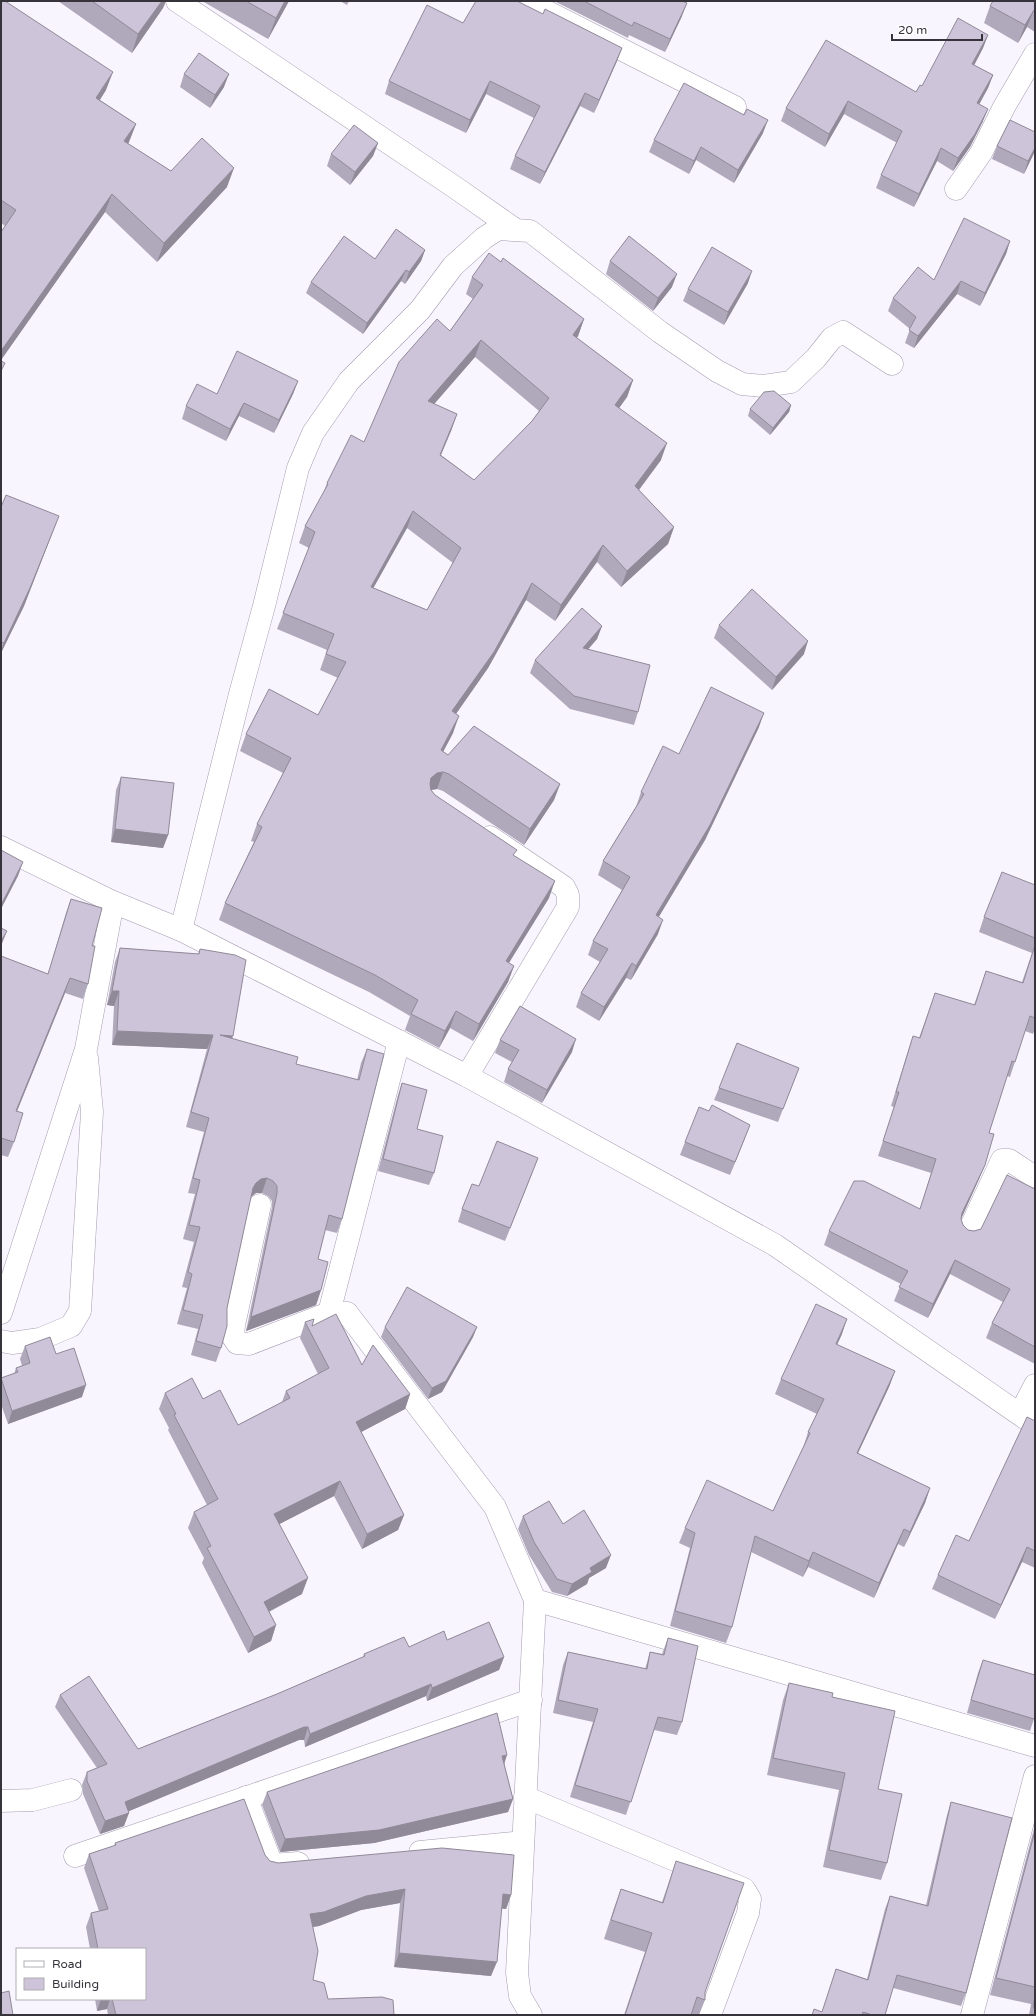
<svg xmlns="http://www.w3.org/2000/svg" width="1036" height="2016" viewBox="0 0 1036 2016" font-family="'Varela Round',sans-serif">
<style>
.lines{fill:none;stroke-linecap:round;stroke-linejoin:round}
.minor-casing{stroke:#a59cb0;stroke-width:23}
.minor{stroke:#fff;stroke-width:22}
.wall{fill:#b0a9bb;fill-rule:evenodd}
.shaded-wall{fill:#908998}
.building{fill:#cdc4d9;stroke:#908998;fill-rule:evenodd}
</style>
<rect width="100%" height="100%" fill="#f9f5fe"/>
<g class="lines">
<defs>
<g id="minor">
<path d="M177,1l279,187 57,40"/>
<path d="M526,1l209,106"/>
<path d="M956,189l25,-36 23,-46 31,-53"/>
<path d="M1,847l112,55 68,28 286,146 308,169 260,180"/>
<path d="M181,930l59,-236 24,-88 34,-138 15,-35 36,-52 71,-71 33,-44 31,-28 14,-9 32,2 130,101 57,39 25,13 21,2 28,-4 25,-24 16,-20 11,-6 49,32"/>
<path d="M467,1076l101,-169v-12l-4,-8 -74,-50"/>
<path d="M260,1205l-26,120 -1,12 4,6 12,1 80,-31h18l148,194 40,93 -18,373 3,23 11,19"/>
<path d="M968,1233l34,-73h7l26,17"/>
<path d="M1,1313l85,-264 27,-147"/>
<path d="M329,1313l70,-272"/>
<path d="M1,1341l11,2 28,-4 31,-13 9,-15 12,-199 -5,-54"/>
<path d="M1020,1414l15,-29"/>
<path d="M535,1600l500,146"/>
<path d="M246,1797l26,68 26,-2"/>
<path d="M525,1797l219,92 6,10 -2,14 -38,102"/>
<path d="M1,1801l32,-1 38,-10"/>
<path d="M420,1852l103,-10"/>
<path d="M75,1856l456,-156"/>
<path d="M972,2015l63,-239"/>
</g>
</defs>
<use href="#minor" class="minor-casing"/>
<use href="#minor" class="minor"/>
</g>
<g class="wall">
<path d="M1,1l105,89 -6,10 36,24 -8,20 43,27 56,16 -70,75 -52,-50 -104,148v-128l4,-6 -4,-3z"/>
<path d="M58,1h108l-3,7 -31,45z"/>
<path d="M202,1h87l-21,38z"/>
<path d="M340,1h9l-2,4z"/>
<path d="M554,1h128v15l-17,36 -36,-17 -1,3z"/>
<path d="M1035,1v31l-8,-5 -9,16 -34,-20 6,-17z"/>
<path d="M543,14l79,34 -5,13 -23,52 -14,-7 -40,78 -30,-15 5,-13 19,-38 -48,-24 -20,39 -81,-39 4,-13 74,-58z"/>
<path d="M988,35l-5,13 -9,17 19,10 -5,13 -9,16 4,17 -13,26 -17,24 -16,-10 -23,46 -38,-19 5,-13 16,-32 -53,-29 -19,33 -44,-26 5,-13 130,-16z"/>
<path d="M184,74l40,13 -14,21 -30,-21z"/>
<path d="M1035,132v19l-11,23 -32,-15 5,-13z"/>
<path d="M763,133l-29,50 -38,-23 -7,14 -40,-22 5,-12z"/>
<path d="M378,143l-5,13 -23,29 -23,-19 4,-12z"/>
<path d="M1010,241l-4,13 -26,52 -23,-12 -43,54 -9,-5 5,-14 -22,-18 5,-13 41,-18z"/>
<path d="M425,250l-4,11 -16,23 -4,-3 -38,53 -57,-41 5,-11 64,-23z"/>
<path d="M610,261l62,26 -19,24 -47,-37z"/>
<path d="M472,277l112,42 -6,17 -1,2 56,42 -6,17 -8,11 42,52 -22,30 35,37 -6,17 -47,43 -24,-25 -42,59 -29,-21 -38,68 -32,46 -3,19 -10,19 5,3 112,29 -6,16 -30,45 -81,-54 -6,-2 -6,1 4,5 79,61 35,42 -40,65 5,3 -6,16 -35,59 -23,-13 -11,20 -34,-18 5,-14 -41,-24 -150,-72 6,-17 29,-61 -3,-1 6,-17 26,-51 -43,-22 6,-17 72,-19 20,-37 -18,-8 7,-20 -50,-21 32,-81 -10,-5 6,-17 18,-32 4,-11 37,-41 86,-111 23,-32 -7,-5zM475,357l64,54 -7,10 -58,59 -33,-25 10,-24 6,-17 -23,-10zM407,528l46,35 -26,47 -54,-22z"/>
<path d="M748,283l-24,42 -41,-24 5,-12z"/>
<path d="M298,381l-5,13 -19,39 -35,-17 -13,25 -44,-22 4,-13 31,-12z"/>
<path d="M791,405l-2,7 -19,23 -22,-19 2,-7z"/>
<path d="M1,507l51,26 -28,73 -23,47z"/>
<path d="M719,625l85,29 -32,36 -58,-52z"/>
<path d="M602,626l-5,13 -9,10 50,63 -4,13 -64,-16 -40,-36 5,-13z"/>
<path d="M759,727l-54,113 -47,77v17l-27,46 -5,-2 -27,43 -23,-14 5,-14 19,-31 -12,-7 5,-14 29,-51 -24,-15 5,-14 33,-54 5,-15 38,-38z"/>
<path d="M121,777l47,58 -5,13 -52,-6 5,-52z"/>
<path d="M1035,885v144l-2,5 -8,-3 -15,46 -3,-1 -18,57 -4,32 -6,14 -18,40 2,6 5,5 6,1 7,-2 54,-40v175l-49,-26 6,-15 11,-21 -53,-28 -22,44 -34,-17 7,-17 -77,-39 5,-14 91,-22 11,-36 -53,-17 16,-49 -3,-1 17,-55 5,-15 6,2 16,-45 39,12 12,-34 36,11 10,-29 -53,-21 5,-15z"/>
<path d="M71,899l21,47 -4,38 -5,15 -18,-6 -48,118 -3,31 -6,15 -7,-2v-199l47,18 18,-61z"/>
<path d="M120,948l78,6 2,-5 32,90 64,25 61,16 4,-17 6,-14 -25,170 -5,14 -12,-3 -7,29 3,31 -5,15 -70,26 26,-124v-6l-4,-5 -6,-3h-6l-5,3 -24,112 -6,40 -5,14 -25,-7 7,-26 -21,-5 10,-36 -5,-1 12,-45 -11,-3 12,-45 -7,-1 16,-61 -18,-5 21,-78 -95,-4 2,-39 -7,-1 8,-43z"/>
<path d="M500,1040l72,12 -30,51 -38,-21 4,-13 4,-7 -17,-9z"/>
<path d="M799,1068l-21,54 -64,-22 5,-12z"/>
<path d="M402,1083l15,46 17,44 -5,12 -51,-14 20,-76z"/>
<path d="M745,1138l-15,37 -50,-20 5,-13z"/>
<path d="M533,1171l-28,70 -47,-19 4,-13 17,-23z"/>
<path d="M305,1322l7,4 50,39 48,29 -5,15 -44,23 43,83 -6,15 -36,19 -28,-53 -55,28 23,70 -33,18 7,13 -5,16 -23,12 -46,-90 2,-5 -16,-30 6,-16 13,-7 -39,-75 1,-2 -10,-19 6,-16 38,6 35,26 44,-23 4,-11 32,-17 -18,-36z"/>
<path d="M385,1327h92l-4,10 -31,55 -14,7 -47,-62z"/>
<path d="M842,1334l-5,11 58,26 -6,16 -31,66 72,35 -5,15 -21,44 -6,-3 -24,54 -66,-31 -5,10 -52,-25 -19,75 -6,16 -56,-17 20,-78 -11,-5 6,-15 88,-17 30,-63 5,-16 9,-18 -42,-20 6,-15z"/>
<path d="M25,1346l31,8 26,43 -74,27 -7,-20v-26l13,-4 2,-6 6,-2 -2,-7z"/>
<path d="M1035,1421v147l-13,-6 -27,57 -63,-30 6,-14 31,-34z"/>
<path d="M523,1516l40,8 43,44 -17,10 -2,6 -20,12 -15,-4 -23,-37 -11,-26z"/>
<path d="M668,1638l14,84 -5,13 -23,-5 -28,85 -56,-18 23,-75 -40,-9 10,-48 5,-13 77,17 5,-17 12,2z"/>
<path d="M447,1640l57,17 -5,13 -72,31 -1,-5 -121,51 -1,-7h-5l-171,71 -4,15 -24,8 -17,-40 -1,-9 5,-13 10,-4 -42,-61 5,-12 78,54 139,-55 86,-37 1,-3 45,-7z"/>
<path d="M983,1660l52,56 -5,15 -63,-18 11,-40z"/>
<path d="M789,1683l43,14 55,166 -6,17 -58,-13 16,-77 -72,-15 16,-75z"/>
<path d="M504,1763l9,36 -5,13 -134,31 -94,9 -18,-47 5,-13z"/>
<path d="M951,1802l15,191 -5,13 -68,-18 -8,27h-73l10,-3 14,-43 31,10 18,-70 5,-13 36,9 21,-90z"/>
<path d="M1035,1825v190h-6l2,-11 -41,-9z"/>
<path d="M115,1843l150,12 5,6 8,2 233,32 -5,14 -5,-1 -10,68 -97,-9 6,-64 -39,7 -42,16 -6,1v53l15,19 66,16h-286l-1,-6 -10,2 -2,-12h50v-50h-55l-4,-22 5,-14 8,-2 -15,-43 5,-14 25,-8z"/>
<path d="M676,1861l29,131v8l-6,15h-75l21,-63 -41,-13 10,-31 7,-19 41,13z"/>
</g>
<g class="shaded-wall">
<path d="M162,1h4l-3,7 -31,45 6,-19z"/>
<path d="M285,1h4l-21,38 8,-21z"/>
<path d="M687,3l-5,13 -17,36 5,-13z"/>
<path d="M1034,10l-7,17 -9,16 7,-18z"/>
<path d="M988,35l-5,13 -15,29 4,-13z"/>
<path d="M622,48l-5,13 -23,52 5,-13z"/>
<path d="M113,72l-7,18 -17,26 7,-18z"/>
<path d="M229,74l-5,13 -14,21 5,-13z"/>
<path d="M993,75l-5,13 -15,28 4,-13z"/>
<path d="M490,81l-4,13 -20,39 4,-13z"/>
<path d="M585,93l-5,13 -40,78 5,-12z"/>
<path d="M848,101l-4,13 -19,33 4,-13z"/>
<path d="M988,109l-5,12 -13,26 -17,24 5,-13z"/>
<path d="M768,120l-5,13 -29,50 4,-13z"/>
<path d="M136,124l-7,18 -11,18 6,-19z"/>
<path d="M378,143l-5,13 -23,29 5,-13z"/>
<path d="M701,147l-5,13 -7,14 5,-13z"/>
<path d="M941,148l-4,13 -23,46 5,-13z"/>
<path d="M1035,148v3l-11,23 4,-13z"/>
<path d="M234,168l-7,19 -70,75 7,-19z"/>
<path d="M112,194l-7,18 -104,148v-9z"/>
<path d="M1010,241l-4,13 -26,52 5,-13z"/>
<path d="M425,250l-4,11 -16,23 4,-12z"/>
<path d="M406,270l-5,11 -38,53 4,-11z"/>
<path d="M752,271l-4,12 -24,42 4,-13z"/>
<path d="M677,274l-5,13 -19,24 5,-13z"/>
<path d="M961,281l-4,13 -43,54 4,-12z"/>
<path d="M584,319l-6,17 -11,15 6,-16z"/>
<path d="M481,340l-6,17 -53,61 6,-17z"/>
<path d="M633,380l-6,17 -18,25 6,-17z"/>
<path d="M298,381l-5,13 -19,39 5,-13z"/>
<path d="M244,403l-5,13 -13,25 4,-12z"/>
<path d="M791,405l-2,7 -19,23 3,-7z"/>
<path d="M457,414l-6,17 -17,40 6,-16z"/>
<path d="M667,443l-6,17 -32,43 6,-17z"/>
<path d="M413,511l-6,17 -42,75 6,-16z"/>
<path d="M59,516l-35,90 -23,47v-3l3,-7z"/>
<path d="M674,527l-6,17 -47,43 6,-16z"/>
<path d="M603,545l-6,17 -42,59 6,-16z"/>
<path d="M532,583l-6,17 -38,68 -42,60 6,-17z"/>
<path d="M602,626l-5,13 -19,22 5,-13z"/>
<path d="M808,641l-4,13 -32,36 4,-13z"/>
<path d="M764,713l-5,14 -54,113 -54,90 5,-15z"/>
<path d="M459,716l-6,17 -18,34 6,-17z"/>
<path d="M443,772l-6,17 -6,1 -6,4 6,-16 6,-5z"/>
<path d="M560,784l-6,16 -30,45 6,-16z"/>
<path d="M115,829l53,6 -5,13 -52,-6z"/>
<path d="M23,862l-5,14 -17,33v-4z"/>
<path d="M555,881l-6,17 -49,79 6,-16z"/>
<path d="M663,920l-5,14 -27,46 5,-14z"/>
<path d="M7,931l-6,15v-5z"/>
<path d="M632,963l-6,15 -27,43 5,-14z"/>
<path d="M514,966l-6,16 -35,59 6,-17z"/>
<path d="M70,978l-5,15 -54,133 5,-15z"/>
<path d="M112,991h7l-5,15 -7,-1z"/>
<path d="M456,1011l-6,17 -11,20 6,-17z"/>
<path d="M117,1031l96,4 -6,14 -95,-4z"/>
<path d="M220,1035l13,1 -5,14z"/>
<path d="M576,1039l-4,13 -30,51 5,-13z"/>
<path d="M750,1125l-5,13 -15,37 5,-13z"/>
<path d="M538,1158l-5,13 -28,70 5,-13z"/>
<path d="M985,1165l-6,14 -22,49 5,-15z"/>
<path d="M267,1178l-5,15h-6l-5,4 2,-9 3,-5 5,-4z"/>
<path d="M955,1260l-5,14 -22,44 5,-14z"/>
<path d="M321,1290l-5,15 -70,26 5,-14z"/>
<path d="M847,1319l-5,15 -12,25 6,-15z"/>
<path d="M477,1327l-4,10 -31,55 -14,7 4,-11z"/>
<path d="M895,1371l-6,16 -38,81 6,-15z"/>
<path d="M86,1385l-4,12 -74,27 4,-13z"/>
<path d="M410,1394l-5,15 -55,29 6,-16z"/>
<path d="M340,1481l-6,15 -66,34 6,-16z"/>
<path d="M930,1488l-5,15 -21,44 6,-15z"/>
<path d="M404,1515l-6,15 -36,19 5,-15z"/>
<path d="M904,1529l-6,15 -24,54 5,-15z"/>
<path d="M1027,1547l-5,15 -27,57 6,-14z"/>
<path d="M813,1552l-5,15 -5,10 6,-16z"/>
<path d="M611,1555l-5,13 -17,10 -2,6 -20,12 5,-12 18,-16z"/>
<path d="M308,1578l-6,16 -44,23 6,-15z"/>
<path d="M276,1625l-5,16 -23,12 6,-16z"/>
<path d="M504,1657l-5,13 -72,31 5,-13z"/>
<path d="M431,1684l-5,12 -121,51 5,-13z"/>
<path d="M304,1727h4l-4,13h-5l-179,75 5,-13z"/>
<path d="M507,1755l-4,13 -1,-12z"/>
<path d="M513,1799l-5,13 -134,31 -94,9 5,-13z"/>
<path d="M129,1813l-5,13 -24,8 5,-13z"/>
<path d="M405,1889l-5,14 -39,7 -42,16 -14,2 5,-14 56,-18z"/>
<path d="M503,1894l8,1 -5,14 -9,-1z"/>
<path d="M399,1953l98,9 -6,14 -97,-9z"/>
<path d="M101,1999h9l-3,10 -10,2z"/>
</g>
<g class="building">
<path d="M1,1h4l108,71 -17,26 40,26 -12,17 47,30 31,-33 32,30 -70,75 -52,-49 -111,157v-119l15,-22 -15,-10z"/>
<path d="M92,1h70l-24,33z"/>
<path d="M246,1h39l-9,17z"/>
<path d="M476,1h41l26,13 2,-5 77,39 -23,52 -14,-7 -40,79 -30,-16 25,-50 -50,-25 -20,39 -81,-39 38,-76 36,18z"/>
<path d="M584,1h98l5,2 -17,36 -36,-17 -2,4z"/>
<path d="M993,1h42v9h-1l-9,15 -35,-19z"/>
<path d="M958,18l30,17 -16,29 21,11 -16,28 11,6 -13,25 -17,24 -17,-10 -22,46 -38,-19 21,-44 -54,-30 -19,33 -43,-26 40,-68 90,52 4,-7 2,1z"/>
<path d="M199,53l30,21 -14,21 -31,-21z"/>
<path d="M684,83l60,32 3,-6 21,11 -30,50 -37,-23 -7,14 -40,-21z"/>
<path d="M1010,120l25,12v16l-7,13 -31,-15z"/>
<path d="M354,125l24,18 -23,29 -24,-18z"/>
<path d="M964,218l46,23 -25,52 -24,-12 -43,55 -9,-6 7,-13 -23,-19 25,-31 16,13z"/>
<path d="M396,229l29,21 -16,22 -3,-2 -39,53 -56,-41 33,-46 31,23z"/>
<path d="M629,236l48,38 -19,24 -48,-37z"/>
<path d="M712,247l40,24 -24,41 -40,-23z"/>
<path d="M489,253l12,9 2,-4 81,61 -11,16 60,45 -18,25 52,38 -32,43 39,41 -47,44 -24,-26 -42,60 -29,-22 -38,69 -42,59 7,5 -18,34 7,5 26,-29 86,58 -30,45 -81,-55 -6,-2 -6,1 -6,5 -1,6 1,6 4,5 82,55 -4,5 42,26 -49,80 8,5 -35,58 -23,-13 -11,20 -34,-17 7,-14 -43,-25 -150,-72 37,-76 -5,-3 34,-66 -45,-24 23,-45 49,26 28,-53 -20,-8 8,-20 -51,-21 32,-81 -10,-6 23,-42 -1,-1 24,-48 13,7 35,-80 38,-43 13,12 33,-46 -11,-8zM481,340l68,58 -17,23 -58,59 -34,-25 17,-41 -29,-13zM413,511l48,37 -34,62 -56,-23z"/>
<path d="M237,351l61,30 -19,39 -35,-17 -14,26 -44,-23 11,-22 20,10z"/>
<path d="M1,361l4,2 -4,8z"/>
<path d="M774,391l17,14 -18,23 -23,-19 14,-17z"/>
<path d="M6,495l53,21 -29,72 -26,55 -3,-1v-135z"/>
<path d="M752,589l56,52 -32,36 -57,-52z"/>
<path d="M582,608l20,18 -19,22 67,17 -12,47 -64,-16 -39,-36z"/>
<path d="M711,687l53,26 -54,112 -54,90 7,5 -27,46 -4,-3 -28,44 -23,-14 27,-44 -15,-8 37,-64 -27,-16 41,-67 -3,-2 22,-46 16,8z"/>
<path d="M121,777l53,6 -6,52 -53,-6z"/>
<path d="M1,850l22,12 -22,43z"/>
<path d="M1002,872l33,13v53l-51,-21z"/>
<path d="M71,899l31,9 -10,38h3l-7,38 -18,-6 -54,133 7,2 -9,29 -13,-4v-182l47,18z"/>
<path d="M1,928l6,3 -6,10z"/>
<path d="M1035,945v73l-5,-2 -15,46 -3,-1 -23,72 5,1 -9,31 -23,48 -1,6 2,6 5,5 6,1 7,-2 26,-54 28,14v158l-43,-24 18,-34 -55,-29 -22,44 -34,-17 9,-16 -79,-40 25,-50h10l56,28 16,-50 -53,-18 16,-49h-3l17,-56 7,2 15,-45 40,12 11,-34 37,12z"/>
<path d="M120,948l79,6 1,-5 35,6 11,5 -13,76 -13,-1 78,22 -2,7 63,16 8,-31 17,5 -42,165 -13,-4 -11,44 10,3 -7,28 -70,27 26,-124v-7l-4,-5 -6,-3 -6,1 -5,4 -3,5 -26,120v18l-6,22 -25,-7 7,-26 -20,-5 9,-36 -4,-2 12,-45 -11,-2 11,-45 -7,-2 16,-60 -18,-6 22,-77 -96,-4 2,-40h-7z"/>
<path d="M520,1006l56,33 -29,51 -39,-21 11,-19 -19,-10z"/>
<path d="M737,1043l62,25 -16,41 -64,-21z"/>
<path d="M402,1083l25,7 -10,39 26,7 -9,37 -51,-14z"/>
<path d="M712,1105l38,20 -15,37 -50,-20 14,-35 10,4z"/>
<path d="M497,1141l41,17 -28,70 -48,-19 10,-25 7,2z"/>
<path d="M407,1287l70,40 -31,54 -14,7 -47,-61z"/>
<path d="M816,1304l31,15 -11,25 59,27 -38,82 73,35 -20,44 -6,-3 -25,54 -66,-31 -4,9 -54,-25 -23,91 -57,-16 20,-78 -10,-5 22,-48 66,31 37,-78 -2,-1 16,-33 -43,-20z"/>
<path d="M336,1314l26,51 11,-20 37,49 -54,28 48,93 -37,19 -27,-53 -66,33 34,64 -44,24 12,23 -22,12 -47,-89 4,-2 -17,-34 24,-13 -44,-84 2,-1 -11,-21 27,-15 11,21 17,-9 18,35 52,-27 -4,-7 43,-23 -24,-46 9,-3 -2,7z"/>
<path d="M50,1337l6,17 18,-6 12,37 -74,26 -11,-33 17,-6 -2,-4 14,-5 -5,-17z"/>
<path d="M1027,1417l8,4v130l-8,-4 -26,58 -63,-30 18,-40 13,6z"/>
<path d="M549,1501l14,23 21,-14 27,45 -21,13 2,4 -20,12 -15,-5 -23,-37 -11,-26z"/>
<path d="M489,1622l15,35 -72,31 -1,-4 -121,50 -2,-7h-4l-179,75 4,11 -24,8 -18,-40v-9l20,-8 -47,-69 29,-19 49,73 139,-55 88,-38 -1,-2 40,-17 5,10 35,-16 3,9z"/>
<path d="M668,1638l30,8 -16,76 -24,-5 -27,85 -56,-17 23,-76 -40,-9 10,-48 79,17 3,-17 14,3z"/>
<path d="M983,1660l52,15v41l-1,3 -63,-19z"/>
<path d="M789,1683l44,10 -1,4 63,14 -17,78 24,5 -15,69 -58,-13 16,-77 -72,-15z"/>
<path d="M497,1713l10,42 -5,1 11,43 -134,31 -94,9 -18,-47z"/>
<path d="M244,1799l21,56 5,6 8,2 164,-15 72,7 -3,40 -8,-1 -6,68 -98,-9 6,-64 -39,7 -42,16 -14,2 8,37 -5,29 11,3 4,16 54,-2 11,3 1,15h-278l-4,-16h33v-50h-47l-7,-36 17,-4 -19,-55 27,-9 -1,-2z"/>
<path d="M951,1802l61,16 -46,175 -69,-18 -12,40h-13l-9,-3 -1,3h-50l2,-6 8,3 14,-43 32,11 22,-84 38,10z"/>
<path d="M1035,1831v156l-39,-9z"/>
<path d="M676,1861l68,22 -39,109v8l-8,-3 -6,18h-66l27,-82 -41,-13 10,-31 42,14z"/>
<path d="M9,1991l4,24h-12v-22z"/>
<path d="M1035,1996v12l-2,-1z"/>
</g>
<rect width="1036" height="2016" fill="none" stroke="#36333b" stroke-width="4"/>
<rect x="16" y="1948" width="130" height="52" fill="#ffffff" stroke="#afadb1"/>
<rect x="24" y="1961" width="20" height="6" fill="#ffffff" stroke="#afadb1"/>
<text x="52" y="1968" font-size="12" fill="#36333b">Road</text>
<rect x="24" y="1978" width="20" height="12" fill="#cdc4d9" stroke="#afadb1"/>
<text x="52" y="1988" font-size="12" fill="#36333b">Building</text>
<path d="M892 34v6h90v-6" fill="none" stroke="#36333b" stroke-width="2"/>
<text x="898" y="34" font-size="12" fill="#36333b" stroke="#ffffff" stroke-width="3" paint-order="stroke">20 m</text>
</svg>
